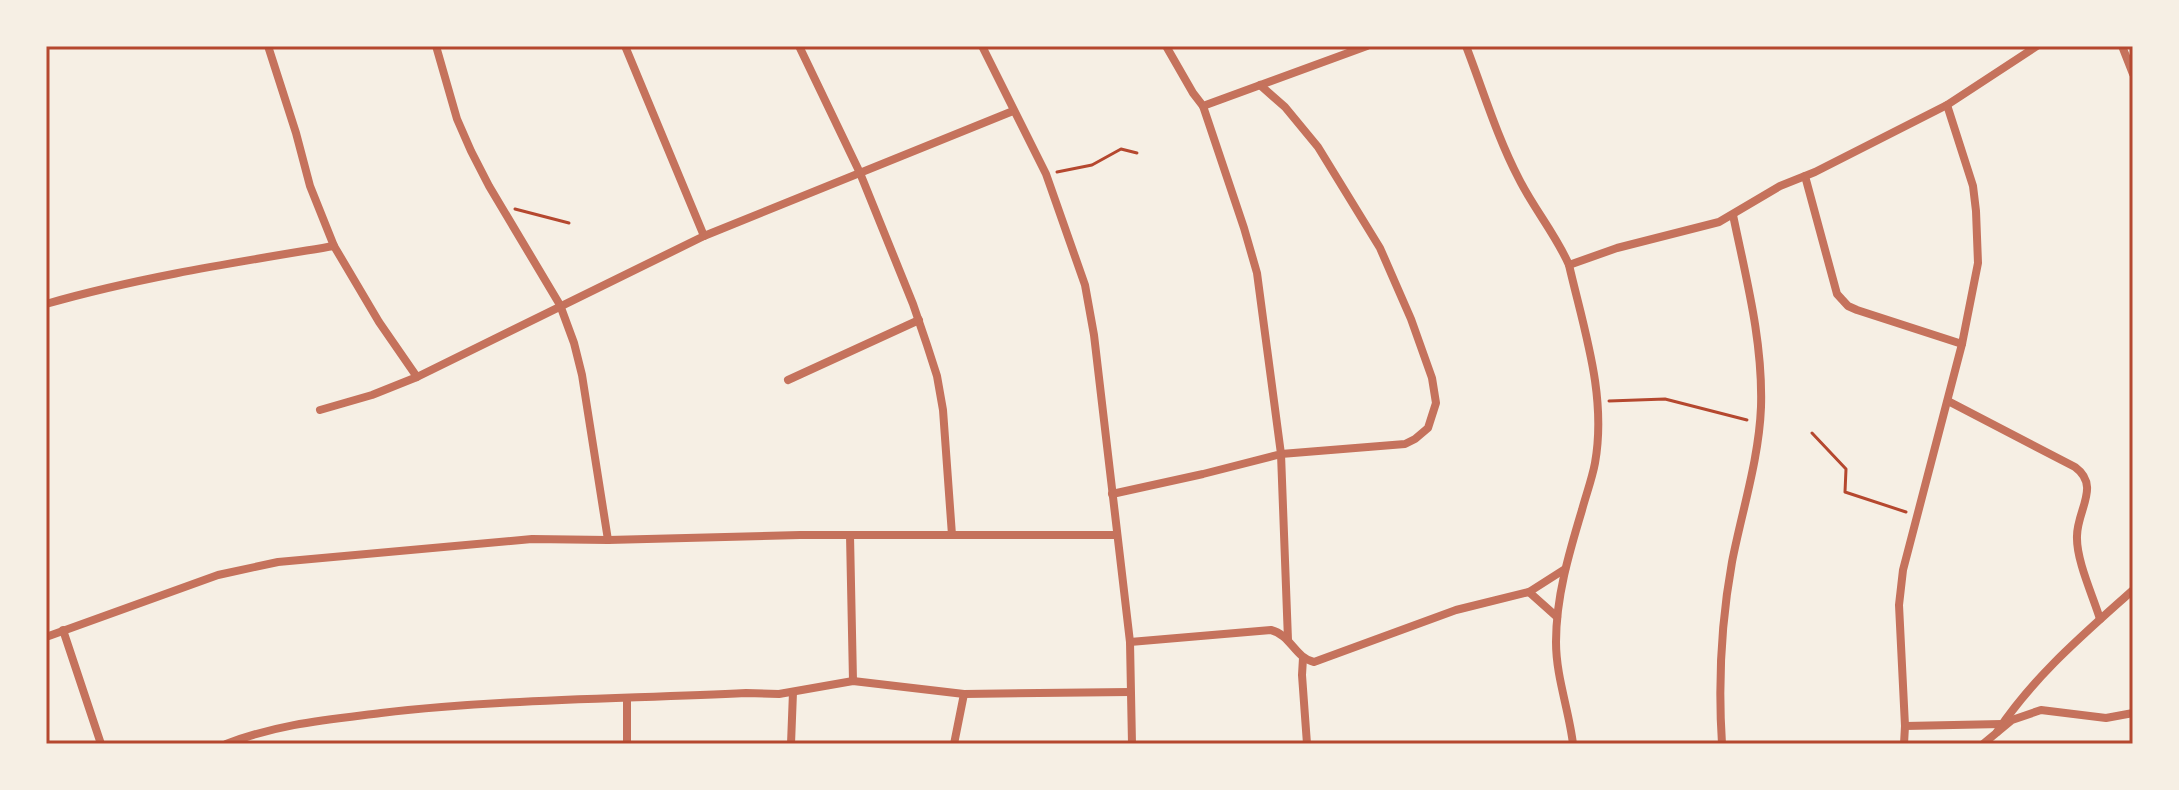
<svg xmlns="http://www.w3.org/2000/svg" width="2179" height="790" viewBox="0 0 2179 790" font-family="'PT Sans Narrow',sans-serif">
<style>
.lines{fill:none;stroke-linecap:round;stroke-linejoin:round}
.path{stroke:#b5482f;stroke-width:3}
.minor{stroke:#c5725c;stroke-width:8}
.neatline{fill:none;stroke:#b5482f;stroke-width:3}
</style>
<rect width="100%" height="100%" fill="#f6efe4"/>
<g class="lines">
<g class="path">
<path d="M1057,172l35,-7 29,-16 16,4"/>
<path d="M515,209l54,14"/>
<path d="M1609,401l56,-2 82,21"/>
<path d="M1812,433l34,36 -1,23 61,20"/>
</g>
<g class="minor">
<path d="M268,46l28,87 14,53 24,60 45,76 38,55"/>
<path d="M436,46l21,73 14,32 18,35 71,119 14,38 8,32 26,165"/>
<path d="M625,46l79,190"/>
<path d="M799,46l61,127 53,131 14,41 10,31 6,34 9,125"/>
<path d="M982,46l64,128 39,111 9,50 36,307 2,102"/>
<path d="M1166,46l27,47 10,13 164,-60"/>
<path d="M1466,46c17,44 31,91 53,133 15,30 37,56 50,86l48,-17 102,-26 61,-36 35,-14 132,-67 90,-59"/>
<path d="M2122,46l11,28"/>
<path d="M1260,85l25,22 33,40 62,101 31,71 21,59 4,25 -8,25 -13,11 -10,5 -124,10 7,186"/>
<path d="M1805,176l32,118 11,12 9,4 105,34"/>
<path d="M1569,265c15,65 38,131 26,198 -3,16 -9,32 -13,47 -13,43 -26,87 -26,132 0,35 13,68 17,102"/>
<path d="M46,304c94,-27 192,-42 288,-58"/>
<path d="M788,380l131,-60"/>
<path d="M1948,401l127,66c26,19 2,43 2,69 -1,24 16,60 23,83"/>
<path d="M320,410l52,-15 45,-18 287,-141 309,-125"/>
<path d="M1112,494l91,-20 78,-20 -24,-181 -13,-45 -41,-122"/>
<path d="M850,535l3,146"/>
<path d="M1529,592l28,25"/>
<path d="M63,630l38,114"/>
<path d="M46,637l172,-62 60,-13 254,-23 76,1 192,-5h317"/>
<path d="M1130,642l141,-12c20,5 24,28 43,32l142,-52 73,-18 36,-23"/>
<path d="M1303,658l-1,17 5,69"/>
<path d="M1905,726l97,-2"/>
<path d="M1997,732c37,-56 87,-98 136,-142"/>
<path d="M226,744c52,-20 99,-24 155,-31 121,-14 243,-14 365,-20l33,1 74,-13 111,13 166,-2"/>
<path d="M627,744v-45"/>
<path d="M791,744l2,-52"/>
<path d="M954,744l10,-50"/>
<path d="M1722,744c-4,-61 -1,-121 10,-182 10,-51 27,-103 29,-155 2,-66 -15,-129 -28,-192"/>
<path d="M1904,744l1,-18 -6,-121 4,-35 59,-226 16,-81 -2,-52 -3,-25 -26,-81"/>
<path d="M1983,744l29,-24 29,-10 65,8 27,-5"/>
</g>
</g>
<rect width="2179" height="790" fill="none" stroke="#f6efe4" stroke-width="96"/>
<rect x="48" y="48" width="2083" height="694" class="neatline"/>
</svg>
